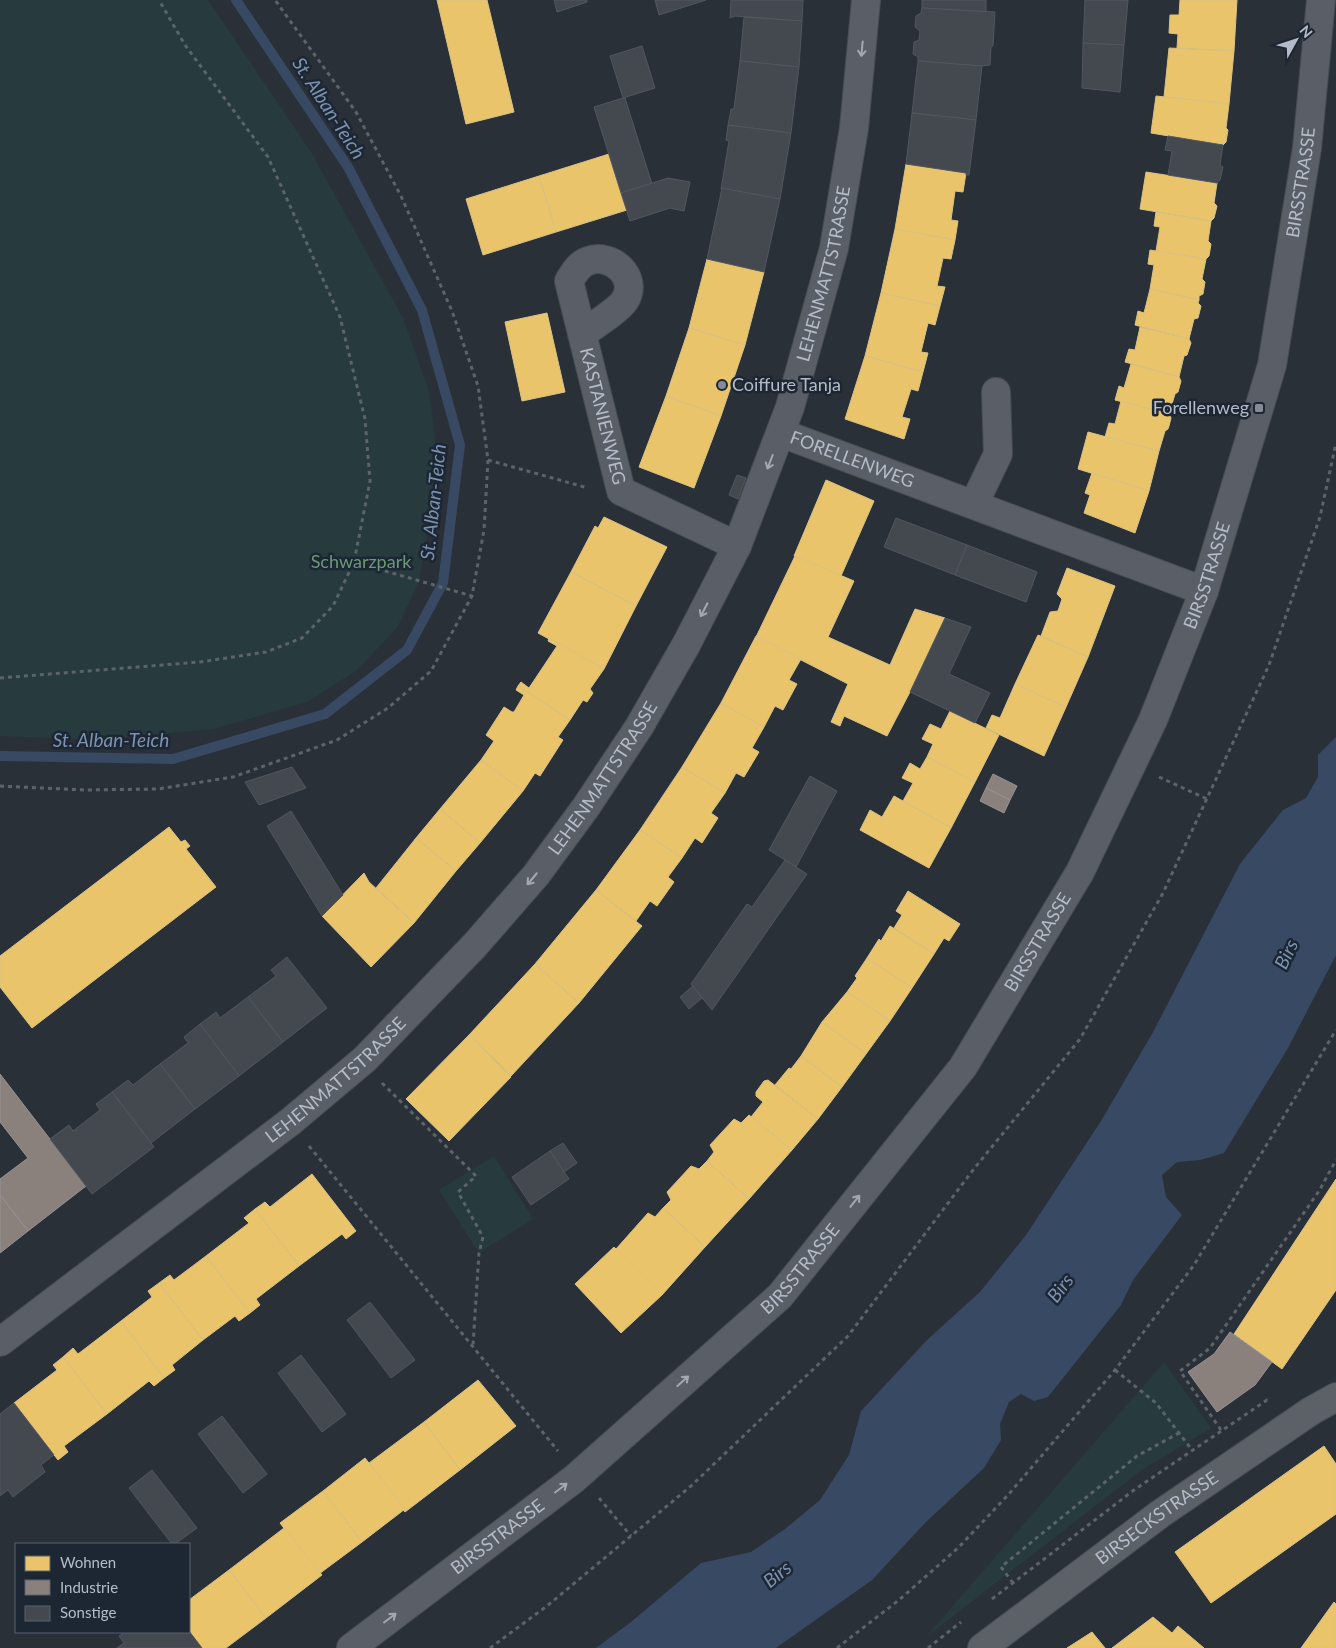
<svg xmlns="http://www.w3.org/2000/svg" width="1336" height="1648" viewBox="0 0 1336 1648" font-family="Lato,sans-serif">
<style>
.green{fill:#273a3e}
.water{fill:#384963}
.homes{fill:#e9c46a;stroke:#d9c286}
.industry{fill:#8a817c;stroke:#979393}
.lines{fill:none;stroke-linecap:round;stroke-linejoin:round}
.stream{stroke:#384963;stroke-width:10}
.building{fill:#444950;stroke:#52575f}
.minor-casing{stroke:#484c53;stroke-width:30}
.major-casing{stroke:#484c55;stroke-width:30}
.path{stroke:#5d636a;stroke-width:3;stroke-dasharray:4 4;stroke-linecap:butt}
.minor{stroke:#5a5e66;stroke-width:28}
.major{stroke:#5c6168;stroke-width:28}
.oneway{stroke:#a2a9b5}
.poi-dot{fill:#848b96;stroke:#1d2633;stroke-width:2}
.labels{text-anchor:middle;stroke-width:5;stroke-linejoin:round;paint-order:stroke}
.street-label{font-size:18px;fill:#b4bcc9;stroke:#1d2633}
.poi-label{font-size:18px;fill:#b4bcc9;stroke:#1d2633;text-anchor:start}
.park-label{font-size:18px;fill:#6b9a76;stroke:#1d2633}
.water-label{font-size:19px;font-style:italic;fill:#7c92b1;stroke:#1d2633}
</style>
<rect width="100%" height="100%" fill="#2a3038"/>
<g class="green">
<path d="M0,0h208l103,152 92,166 26,73 10,81 -20,109 -22,47 -41,43 -49,31 -93,27 -120,11 -94,-4z"/>
<path d="M494,1156l39,63 -54,34 -40,-63z"/>
<path d="M1164,1362l47,66 -69,42 -216,167z"/>
</g>
<path class="water" d="M1336,737v218l-48,93 -64,105 -24,7 -23,2 -15,13 4,22 16,18 -49,65 -12,25 -73,92 -14,4 -13,-7 -12,8 -9,22 1,16 -17,28 -58,54 -54,58 -96,68h-180l35,-26 70,-59 50,-11 34,-23 35,-29 29,-45 12,-44 66,-71 53,-48 46,-57 75,-114 51,-87 88,-170 43,-54 23,-12 12,-21v-22z"/>
<g class="homes">
<path d="M437,0h50l27,112 -48,12z"/>
<path d="M1180,0h57l-3,51 -57,-3 1,-14 -9,-1 1,-18h9z"/>
<path d="M1169,48l65,3 -5,53 -65,-7z"/>
<path d="M1156,96l73,8 -3,24 2,2 -2,12 -3,3 -72,-12z"/>
<path d="M609,154l18,56 -71,22 -17,-56z"/>
<path d="M906,164l60,9 -3,19 -8,-1 -4,29 7,1 -3,19 -60,-11z"/>
<path d="M1146,172l71,11 -3,20 3,3 -3,12 -3,3 -71,-12z"/>
<path d="M539,176l17,56 -73,23 -17,-56z"/>
<path d="M1156,212l55,9 -3,20 3,3 -2,12 -3,3 -50,-8 4,-24 -6,-1z"/>
<path d="M895,229l60,11 -4,19 -8,-1 -6,28 8,1 -5,19 -59,-13z"/>
<path d="M1150,250l56,9 -4,20 3,3 -2,12 -4,2v4l-49,-11 4,-24 -6,-1z"/>
<path d="M707,259l57,13 -19,73 -56,-17z"/>
<path d="M1150,289l49,11 -1,3 3,3 -3,12 -4,1 -5,20 -54,-14 3,-14 6,2z"/>
<path d="M881,293l59,13 -5,19 -7,-2 -7,29 7,1 -5,19 -58,-16z"/>
<path d="M547,313l18,79 -43,9 -17,-79z"/>
<path d="M1140,327l49,12 2,4 -4,12 -3,1 -5,21 -54,-15 4,-13 6,1z"/>
<path d="M689,328l56,17 -24,71 -55,-20z"/>
<path d="M865,356l58,16 -5,19 -7,-2 -9,28 8,2 -6,20 -59,-20z"/>
<path d="M1131,364l48,13 2,4 -3,11 -3,2 -6,20 -54,-14 4,-14 5,2z"/>
<path d="M666,396l55,20 -27,72 -55,-21z"/>
<path d="M1121,401l48,13 2,4 -2,8 -1,3 -3,2 -6,20 -54,-14 4,-14 6,1z"/>
<path d="M1088,432l71,19 -10,40 -71,-22z"/>
<path d="M1092,473l57,18 -14,42 -51,-20 6,-18 -5,-2z"/>
<path d="M826,480l48,21 -33,75 -47,-20z"/>
<path d="M604,517l63,30 -31,59 -65,-34 24,-46 3,2z"/>
<path d="M795,556l59,25 -26,56 62,28 25,-56 30,9 -35,74 -23,44 -43,-20 -4,10 -9,-4 17,-38 -92,-47z"/>
<path d="M1067,568l48,18 -27,71 -47,-21 9,-24 8,-1 4,-12 -5,-5z"/>
<path d="M571,572l65,34 -32,63 -66,-36z"/>
<path d="M1038,635l50,22 -22,50 -51,-23z"/>
<path d="M756,636l45,23 -12,21 8,4 -14,26 -8,-4 -11,21 -43,-24z"/>
<path d="M549,638l55,31 -14,20 3,4 -6,9 -4,-2 -13,20 -52,-34 3,-4 8,6 28,-42 -9,-5z"/>
<path d="M1015,684l51,23 -22,49 -58,-28 6,-13 8,3z"/>
<path d="M518,686l52,34 -12,17 5,3 -23,36 -5,-3 -12,18 -42,-31 13,-19 -8,-6 18,-28 8,5h2l10,-17 -8,-5z"/>
<path d="M721,703l43,24 -12,21 7,4 -15,25 -8,-4 -11,20 -43,-26z"/>
<path d="M950,711l49,24 -24,47 -48,-25 6,-13 -11,-5 8,-15 11,5z"/>
<path d="M927,757l48,25 -24,46 -48,-27 10,-18 -11,-5 8,-15 10,6z"/>
<path d="M481,760l42,31 -43,52 -40,-34z"/>
<path d="M682,767l43,26 -14,20 7,5 -16,25 -7,-5 -13,20 -42,-28z"/>
<path d="M894,796l57,32 -22,40 -69,-38 10,-20 12,7z"/>
<path d="M440,809l40,34 -24,28 -40,-33z"/>
<path d="M169,827l12,15 4,-2 5,6 -4,3 30,38 -184,141 -32,-41v-31z"/>
<path d="M640,830l42,28 -14,19 6,5 -17,24 -7,-5 -14,20 -40,-31z"/>
<path d="M416,838l40,33 -42,52 -38,-35z"/>
<path d="M364,873l5,9 45,41 -43,44 -49,-51z"/>
<path d="M596,890l46,36 -63,77 -44,-39z"/>
<path d="M908,891l52,33 -11,17 -5,-3 -10,16 -40,-26 8,-13 -6,-4z"/>
<path d="M890,926l44,28 -22,34 -45,-30 12,-19 2,2z"/>
<path d="M867,958l45,30 -22,33 -43,-29 10,-14 -2,-2z"/>
<path d="M535,964l44,39 -68,73 -42,-41z"/>
<path d="M847,992l43,29 -24,33 -44,-32z"/>
<path d="M822,1022l44,32 -24,33 -41,-31z"/>
<path d="M469,1035l42,42 -62,64 -43,-42z"/>
<path d="M801,1056l41,31 -24,32 -43,-34 14,-17 2,1z"/>
<path d="M768,1080l50,39 -26,31 -41,-33 12,-15 -7,-6v-4l8,-11z"/>
<path d="M749,1115l43,35 -43,49 -42,-38 7,-9 -4,-7 24,-26 7,4z"/>
<path d="M707,1161l42,38 -44,48 -42,-39 8,-8 -4,-8 24,-26 8,3z"/>
<path d="M312,1174l44,57 -10,8 -4,-5 -43,32 -44,-57 10,-7 5,5z"/>
<path d="M1336,1179v111l-54,79 -48,-35z"/>
<path d="M663,1208l42,39 -43,48 -46,-46 32,-36 7,4z"/>
<path d="M255,1209l44,57 -43,33 4,6 -10,8 -44,-57 43,-33 -5,-5z"/>
<path d="M614,1247l48,48 -41,38 -46,-49z"/>
<path d="M206,1256l44,57 -11,8 -4,-5 -32,24 -44,-57 11,-8 4,5z"/>
<path d="M159,1283l44,57 -31,25 3,5 -11,8 -43,-57 31,-24 -4,-6z"/>
<path d="M121,1321l43,57 -10,8 -5,-5 -42,33 -44,-57 10,-9 5,6z"/>
<path d="M63,1357l44,57 -43,32 4,6 -10,8 -44,-57 43,-33 -4,-5z"/>
<path d="M478,1380l38,46 -56,44 -36,-48z"/>
<path d="M424,1422l36,48 -55,42 -36,-49z"/>
<path d="M1324,1446l12,18v50l-125,89 -36,-51z"/>
<path d="M365,1458l40,51 -43,33 -39,-51z"/>
<path d="M323,1491l39,51 -43,32 -39,-51z"/>
<path d="M284,1528l38,47 -56,43 -37,-48z"/>
<path d="M229,1570l37,48 -40,30h-24l-13,-17v-31z"/>
<path d="M1334,1602l2,2v44h-35z"/>
<path d="M1153,1617l19,16 6,-7 26,22h-92z"/>
<path d="M1092,1632l13,16h-38z"/>
</g>
<g class="industry">
<path d="M993,774l24,12 -7,14 -24,-12z"/>
<path d="M986,788l24,12 -6,13 -24,-12z"/>
<path d="M0,1074l86,112 -58,45 -28,-36v-16l28,-21 -28,-36z"/>
<path d="M0,1195l28,36 -28,22z"/>
<path d="M1230,1332l42,30 -17,23 -38,27 -29,-40 26,-18z"/>
</g>
<g class="lines">
<path class="stream" d="M0,756l173,3 152,-45 82,-64 36,-67 17,-138 -38,-135 -74,-143 -112,-167"/>
</g>
<g class="building">
<path d="M554,0h33v2l-30,10z"/>
<path d="M655,0h51l-47,15z"/>
<path d="M731,0h72l-1,21 -67,-5 -5,2z"/>
<path d="M922,0h64v12l-64,-4z"/>
<path d="M1085,0h43l-4,45 -41,-2z"/>
<path d="M922,8l73,4 -2,34h-2l-1,19 -8,1 -64,-5v-4l-5,-3 1,-12 5,-2 1,-9 -5,-4 1,-11 5,-3z"/>
<path d="M744,17l58,4 -3,46 -59,-6z"/>
<path d="M1083,43l41,2 -4,47 -38,-4z"/>
<path d="M642,46l13,42 -32,10 -13,-42z"/>
<path d="M740,61l59,6 -8,66 -63,-8 3,-16h3z"/>
<path d="M918,61l64,5 -6,54 -64,-7z"/>
<path d="M623,98h2l27,86 -31,9 -27,-86z"/>
<path d="M912,113l64,7 -7,55h-3v-2l-60,-9z"/>
<path d="M728,125l63,8 -11,66 -59,-10 8,-48 -3,-1z"/>
<path d="M1168,136l55,9 -3,20 3,2 -3,13 -3,3 -49,-8 4,-24 -7,-1z"/>
<path d="M668,178l22,4 -6,29 -14,-3 -40,13 -9,-28z"/>
<path d="M722,188l58,11 -16,73 -57,-13z"/>
<path d="M737,475l9,3 -8,21 -9,-4z"/>
<path d="M896,518l71,27 -12,30 -71,-28z"/>
<path d="M967,545l70,27 -11,30 -71,-27z"/>
<path d="M945,618l26,9 -22,47 41,19 -15,30 -65,-31z"/>
<path d="M292,767l14,21 -47,17 -14,-23z"/>
<path d="M810,776l27,15 -41,76 -27,-17z"/>
<path d="M291,811l52,84 -21,21 -55,-90z"/>
<path d="M785,860l22,14 -95,136 -21,-26 56,-80 5,3z"/>
<path d="M287,957l40,51 -44,34 -35,-45 28,-21 -5,-6z"/>
<path d="M693,986l9,12 -13,11 -9,-12z"/>
<path d="M248,997l35,45 -44,34 -39,-52 16,-12 4,6z"/>
<path d="M200,1024l39,52 -44,33 -35,-45 28,-21 -4,-6z"/>
<path d="M160,1064l35,45 -44,34 -39,-51 16,-12 5,5z"/>
<path d="M112,1092l42,55 -62,47 -42,-55 19,-14 4,6 27,-21 -4,-6z"/>
<path d="M563,1143l14,20 -13,9 -14,-21z"/>
<path d="M550,1151l19,28 -38,26 -19,-28z"/>
<path d="M370,1302l45,58 -24,18 -44,-58z"/>
<path d="M301,1355l45,59 -24,18 -44,-59z"/>
<path d="M14,1403l40,52 -13,10 4,7 -32,25 -5,-7 -8,6v-82z"/>
<path d="M222,1416l45,58 -24,19 -45,-59z"/>
<path d="M152,1470l45,58 -22,16h-3l-43,-56z"/>
<path d="M189,1631l13,17h-85l7,-5 -5,-7 6,-4z"/>
</g>
<g class="lines">
<defs>
<g id="minor">
<path id="s1" d="M582,334c10,-7 38,-25 43,-34 14,-23 -14,-48 -37,-39 -9,3 -14,12 -19,20l52,210 116,55"/>
<path id="s2" d="M781,433l423,158"/>
<path d="M974,504l24,-50 -2,-62"/>
<path id="s3" d="M0,1342l290,-220 75,-63 110,-114 61,-70 50,-68 53,-80 47,-82 51,-99 53,-139 44,-159 20,-120 12,-128"/>
<path id="s4" d="M351,1648l223,-169 206,-183 183,-229 117,-195 73,-152 51,-129 68,-226 35,-217 14,-148"/>
</g>
<g id="major">
<path id="s5" d="M982,1648l178,-134 151,-103 25,-14"/>
</g>
</defs>
<use href="#minor" class="minor-casing"/>
<use href="#major" class="major-casing"/>
<g class="path">
<path d="M488,460l100,28"/>
<path d="M354,562l118,34"/>
<path d="M0,678l200,-16 66,-10 36,-14 31,-32 21,-44 16,-81 -5,-62 -25,-102 -72,-160 -83,-112 -26,-45"/>
<path d="M1159,777l48,22"/>
<path d="M0,786l84,4 74,-1 75,-12 104,-37 51,-32 43,-37 41,-75 12,-66 4,-70 -10,-74 -26,-75 -51,-115 -45,-84 -81,-112"/>
<path d="M382,1083l94,93 -18,16 25,45 -4,16 -6,92"/>
<path d="M309,1146l249,305"/>
<path d="M1115,1370l41,33 36,47"/>
<path d="M1221,1430l-41,-59 30,-23 109,-157 17,-31"/>
<path d="M599,1498l32,38"/>
<path d="M1013,1583l-12,-16 136,-111 42,-23"/>
<path d="M992,1599l142,-109 133,-90 4,1"/>
<path d="M490,1648l57,-42 144,-120 157,-150 125,-166 107,-131 83,-146 106,-228 51,-148 16,-74"/>
<path d="M837,1648l62,-48 59,-52 50,-53 107,-125 79,-105 142,-235"/>
<path d="M928,1648l33,-26"/>
</g>
<use href="#minor" class="minor"/>
<use href="#major" class="major"/>
</g>
<defs><path id="oneway-shaft" d="M-6 0H5M1.5-3L5.5 0L1.5 3" fill="none" stroke-width="1.6" stroke-linecap="round" stroke-linejoin="round" transform="scale(1.25)"/></defs>
<g class="oneway">
<use href="#oneway-shaft" transform="translate(862 49) rotate(95)"/>
<use href="#oneway-shaft" transform="translate(770 462) rotate(111)"/>
<use href="#oneway-shaft" transform="translate(704 610) rotate(117)"/>
<use href="#oneway-shaft" transform="translate(532 879) rotate(130)"/>
<use href="#oneway-shaft" transform="translate(855 1201) rotate(-51)"/>
<use href="#oneway-shaft" transform="translate(683 1381) rotate(-42)"/>
<use href="#oneway-shaft" transform="translate(561 1488) rotate(-37)"/>
<use href="#oneway-shaft" transform="translate(390 1618) rotate(-37)"/>
</g>
<g class="poi-dot">
<circle cx="722" cy="385" r="5"/>
<rect x="1254" y="403" width="10" height="10" rx="2.5"/>
</g>
<g class="labels">
<g class="street-label">
<text dy="6" stroke="none"><textPath href="#s4" startOffset="1804">BIRSSTRASSE</textPath></text>
<text dy="6" stroke="none"><textPath href="#s3" startOffset="1386">LEHENMATTSTRASSE</textPath></text>
<text dy="6" stroke="none"><textPath href="#s1" startOffset="292">KASTANIENWEG</textPath></text>
<text dy="6" stroke="none"><textPath href="#s2" startOffset="76">FORELLENWEG</textPath></text>
<text dy="6" stroke="none"><textPath href="#s4" startOffset="1399">BIRSSTRASSE</textPath></text>
<text dy="6" stroke="none"><textPath href="#s3" startOffset="831">LEHENMATTSTRASSE</textPath></text>
<text dy="6" stroke="none"><textPath href="#s4" startOffset="994">BIRSSTRASSE</textPath></text>
<text dy="6" stroke="none"><textPath href="#s3" startOffset="426">LEHENMATTSTRASSE</textPath></text>
<text dy="6" stroke="none"><textPath href="#s4" startOffset="589">BIRSSTRASSE</textPath></text>
<text dy="6" stroke="none"><textPath href="#s5" startOffset="218">BIRSECKSTRASSE</textPath></text>
<text dy="6" stroke="none"><textPath href="#s4" startOffset="184">BIRSSTRASSE</textPath></text>
</g>
<g class="poi-label">
<text x="732" y="391">Coiffure Tanja</text>
<text x="1249" y="414" text-anchor="end">Forellenweg</text>
</g>
<g class="park-label">
<text x="361" y="568">Schwarzpark</text>
</g>
<g class="water-label">
<text transform="translate(329 108) rotate(57)" y="7">St. Alban-Teich</text>
<text transform="translate(433 502) rotate(-84)" y="7">St. Alban-Teich</text>
<text x="111" y="747">St. Alban-Teich</text>
<text transform="translate(1286 954) rotate(-65)" y="7">Birs</text>
<text transform="translate(1060 1288) rotate(-53)" y="7">Birs</text>
<text transform="translate(777 1574) rotate(-39)" y="7">Birs</text>
</g>
</g>
<rect x="15" y="1543" width="175" height="90" fill="#1d2633" stroke="#59626f"/>
<rect x="25" y="1556" width="25" height="15" fill="#e9c46a" stroke="#59626f"/>
<text x="60" y="1568" font-size="15" fill="#b4bcc9">Wohnen</text>
<rect x="25" y="1580" width="25" height="15" fill="#8a817c" stroke="#59626f"/>
<text x="60" y="1593" font-size="15" fill="#b4bcc9">Industrie</text>
<rect x="25" y="1606" width="25" height="15" fill="#444950" stroke="#59626f"/>
<text x="60" y="1618" font-size="15" fill="#b4bcc9">Sonstige</text>
<g transform="translate(1296 40) rotate(50)" stroke="#1d2633" stroke-width="4" paint-order="stroke">
<path d="M0-4L9 19L0 12L-9 19Z" fill="#b4bcc9"/>
<text y="-8" font-size="14" font-weight="bold" text-anchor="middle" fill="#b4bcc9">N</text>
</g>
</svg>
